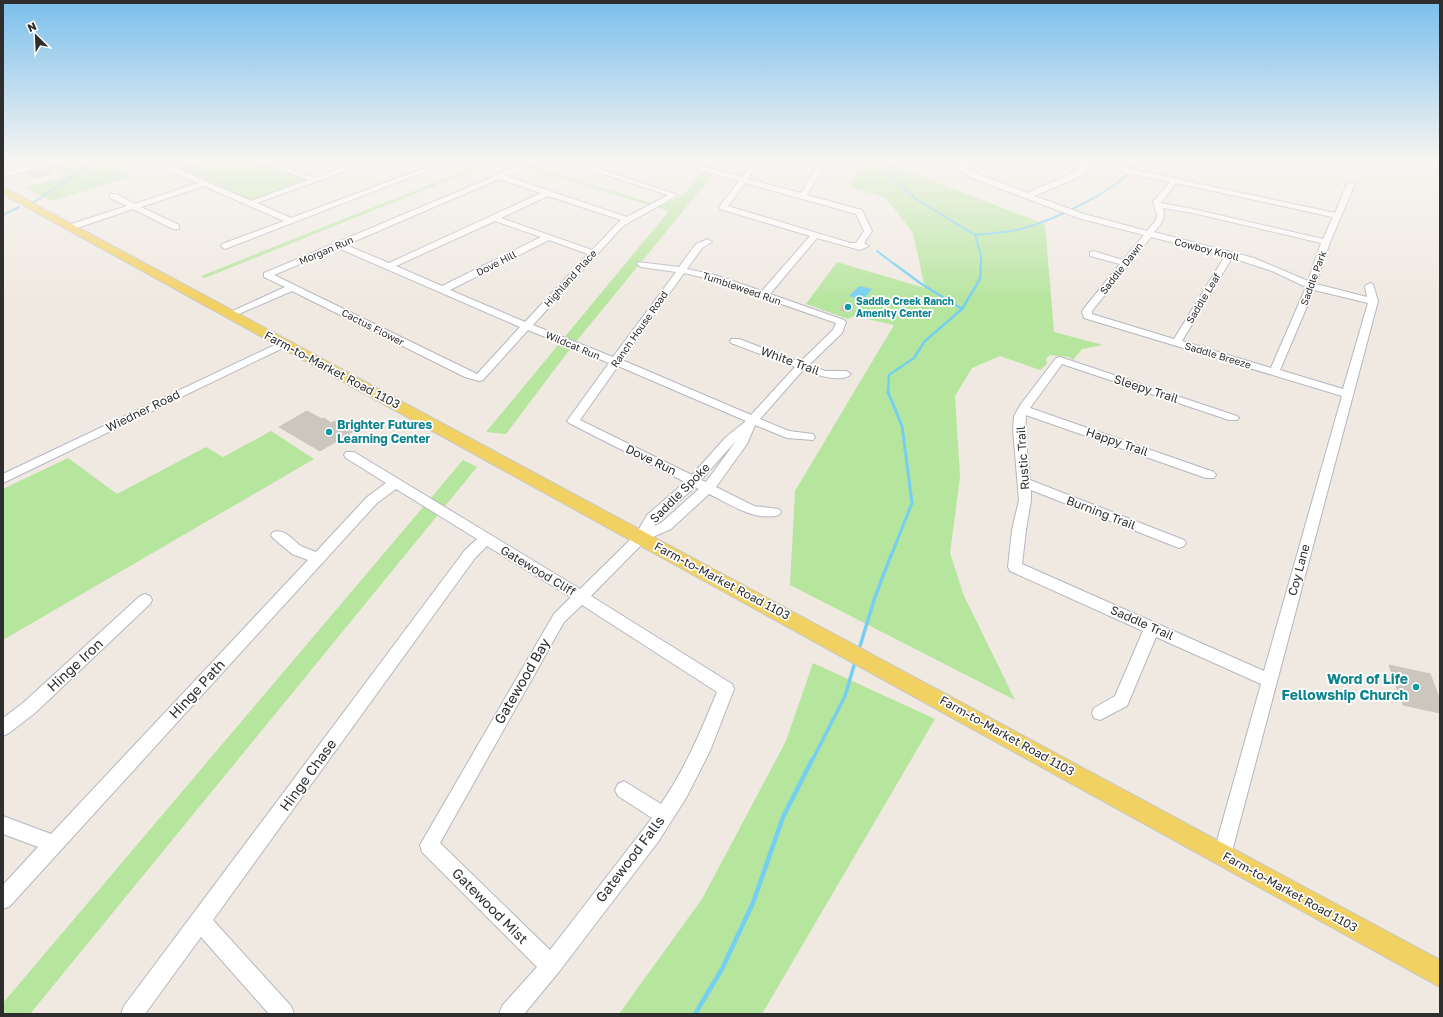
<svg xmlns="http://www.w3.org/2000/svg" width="1443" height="1017" viewBox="0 0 1443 1017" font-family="'Golos Text',sans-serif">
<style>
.green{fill:#b6e59e}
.water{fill:#75cff0}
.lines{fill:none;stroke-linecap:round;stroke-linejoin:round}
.stream-far4{stroke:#75cff0;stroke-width:2}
.stream-far3{stroke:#75cff0;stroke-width:2.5}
.stream-far2{stroke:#75cff0;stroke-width:3}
.stream-far1{stroke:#75cff0;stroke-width:3.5}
.stream{stroke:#75cff0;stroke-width:4.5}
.building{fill:#cbc7bf;stroke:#cbc5ba}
.minor-casing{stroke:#b4b7c1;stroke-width:2}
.major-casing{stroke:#c9c9c9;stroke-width:2}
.minor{fill:#fff;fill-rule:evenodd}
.major{fill:#f2d163;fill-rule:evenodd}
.culture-dot{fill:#0f9aa8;stroke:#fff;stroke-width:1.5}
.labels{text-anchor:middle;stroke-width:3.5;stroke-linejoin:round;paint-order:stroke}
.far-street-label{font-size:10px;fill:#2e2e2e;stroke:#fff}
.far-culture-label{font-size:10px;font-weight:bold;fill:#0d838f;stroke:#fff;text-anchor:start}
.street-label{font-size:12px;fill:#2e2e2e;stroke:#fff}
.culture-label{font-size:12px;font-weight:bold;fill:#0d838f;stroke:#fff;text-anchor:start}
.near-street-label{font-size:14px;fill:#2e2e2e;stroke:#fff}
.near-culture-label{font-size:14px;font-weight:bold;fill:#0d838f;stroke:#fff;text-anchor:end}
</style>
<rect width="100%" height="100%" fill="#efe9e1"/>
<g class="green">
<path d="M62,160h78l-23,8 14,9 -80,24 -26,-13 42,-12 -20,-12z"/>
<path d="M195,160h67l52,20 -63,23 -82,-35z"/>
<path d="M492,160h7l-294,118 -4,-2z"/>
<path d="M501,160h9l151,46 22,-11 30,-35h12l-155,189 -64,85 -20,-2 183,-221z"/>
<path d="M862,160h39l11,13 133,51 9,108 49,13 -21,4 -9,11 -4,-3 -19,-2 -4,4 1,5 -7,6 -40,-14 -28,12 -17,28 5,81 -10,76 14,43 51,104 -225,-115 5,-94 99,-166 -40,-9 -6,3 -42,-15 31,-42 88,26 -12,-55 -27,-35 -37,-11z"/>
<path d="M271,431l43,28 -311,181v-151l65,-31 49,36 89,-47 17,10z"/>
<path d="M463,460l14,7 -447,547h-27v-11z"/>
<path d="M813,663l122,56 -173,295h-143l83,-115 84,-158z"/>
</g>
<path class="water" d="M859,286l13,3 -9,11 -14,-4z"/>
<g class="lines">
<g class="stream-far4">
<path d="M889,160l3,18 24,21 59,36 6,20v9"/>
<path d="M1132,170l8,-9 -2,-1"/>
<path d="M34,202l63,-42"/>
<path d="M3,215l16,-8"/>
<path d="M975,235c15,-2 31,-2 46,-6 31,-8 85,-34 108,-56"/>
<path d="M877,251l17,13"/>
</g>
<g class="stream-far3">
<path d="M893,263l27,20 42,26"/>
<path d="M888,393l1,-18 25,-17 11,-17 37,-32 18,-30 1,-16"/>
</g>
<path class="stream-far2" d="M888,392l14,34 10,77 -21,53"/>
<g class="stream-far1">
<path d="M860,646l15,-49 16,-42"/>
<path d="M812,761l33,-65 10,-34"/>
</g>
<path class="stream" d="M695,1014l27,-45 31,-66 30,-86 29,-57"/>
</g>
<g class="building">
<path d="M43,168l9,5 -16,5 -9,-6z"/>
<path d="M845,303l10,2 -5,7 -10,-2z"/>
<path d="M307,411l15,8 2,-1 7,5 3,-2 20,10 -34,20 -41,-24z"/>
<path d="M1389,665l41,9 10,26v13l-37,-8z"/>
</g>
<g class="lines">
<defs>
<g id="minor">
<path d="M52,160h10l-59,17v-4z"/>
<path d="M148,160h8l14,6 19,-6h9l-1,1 -21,7 75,33 57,-21 -49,-20h8l48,18 50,-18h9l-1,1 -116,42 34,15 155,-58h9l-230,89 -4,-3 1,-2 62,-23 -80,-35 -63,21 38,18v4h-6l-40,-20 -59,20h-6v-4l59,-19 -17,-8v-4h6l19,10 63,-21z"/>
<path d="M533,160h8l-36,16 122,41 41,-22 -105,-34 -1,-1h9l107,35 -55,31 -90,99 80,32 63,-85 -35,-5 -4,-3 1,-2 41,5 17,-23 12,-5 4,3 -10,6 -15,21 28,6 47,16 48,-55 -90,-27 -1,-2 20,-26 -69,-20 -1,-1h10l63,17 13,-17h6l-13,19 53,14 20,-33h6l-20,35 55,15 10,21 -8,12 5,3 -9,4 -43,-12 -47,56 74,26 2,2 -4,11 -33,32 16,6h21l5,3c-8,10 -37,0 -48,-4l-43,49 29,12 24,3 2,3 -2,3 -26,-2 -32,-13 -8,19 -31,43 38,19 25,3 2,3 -2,3c-24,7 -49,-11 -70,-21l-38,35 -25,11 -55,56 141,88 2,5 -24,62 -24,47 -28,44 -100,131 -34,41h-25l3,-8 35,-39 -115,-115 -2,-7 134,-231 17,-17 -84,-51 -12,12 -262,362 78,86 3,8h-25l-68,-77 -56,77h-24l3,-8 341,-456 12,-11 -81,-50 -19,14 -367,403 -7,3v-24l35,-38 -35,-13v-18l48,18 257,-274 -16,-6 -19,-16 -2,-3 2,-3c12,-4 19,8 28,14 4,2 10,4 15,6l51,-55 19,-14 -40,-25 -2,-3 2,-3h8l226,137 56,-55 11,-19 38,-33 -116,-59 -2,-2 42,-58 -81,-33 -45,50 -4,1 -14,-4 -173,-86 -58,25 -3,1 -5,-3 59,-27 -21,-10v-4zM499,179l42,14 -152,70 -43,-18zM745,183l111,31 8,17 -8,12h-6l-122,-37zM548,196l73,24 -29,30 -91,-32zM495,221l46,16 -99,49 -46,-20zM549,240l39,14 -63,68 -75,-32zM338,248l182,79 -43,47 -203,-99zM684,273l25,6 127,44 -3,7 -33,32 -61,-23h-8l-1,2 1,2 64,24 -44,48 -129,-55zM618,366l128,55 -20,16 -34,38 -112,-55zM736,441l-30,41 -5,-2 33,-37zM695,487l4,2 -38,34 -7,3 3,-5zM582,605l135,87c-16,39 -32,77 -56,112l-37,-23 -6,3 -3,6 3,6 34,22 -102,132 -110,-107 124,-221z"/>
<path d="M964,160h7l-5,6 2,4 59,23 48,-21 10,-9 -8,-3h11l247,53 13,-31 7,2 -25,58 -14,42 51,13 -2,-11 5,-3 3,1 5,17 -147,554 -2,7 -7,2 -7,-2 -2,-7 48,-171 -105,-47 -29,69 -27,14 -6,-2 -2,-5 2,-5 21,-12 28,-65 -133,-60 -2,-4 4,-37 7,-30 -6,-70 1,-14 7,-12 35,-46 4,-1 177,59 2,2 -2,2h-8l-167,-56 -32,44 184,64 2,3 -2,3h-8l-180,-63 -1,15 5,50 154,60 2,3 -2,3 -5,2 -5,-2 -143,-56v10l-5,30 -4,34 242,107 78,-275 -258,-78 -2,-7 38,-47 -30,-8v-4l3,-1 30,9 21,-25 -66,-17 -108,-41 -8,-4 -4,-7zM1092,165l78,17 -17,20 4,13 -1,5 -9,11 -63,-17 -50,-18 47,-20zM1176,183l157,34 -10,22 -130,-30 -32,-6zM1163,208l30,5 128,30 -13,38 -54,-23 -100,-26c7,-8 12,-13 9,-24zM1151,237l74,19 -51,83 -82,-25v-3zM1232,258l40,13 34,16 -35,81 -89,-27zM1314,290l54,13 -25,86 -63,-19z"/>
<path d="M283,341l4,1 1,2 -1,2 -284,137v-9z"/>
<path d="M145,594l5,2 2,4 -2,4 -115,109 -26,20 -6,3v-18l20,-15 117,-107z"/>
</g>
<path id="major" d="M3,187l1437,773v27l-1437,-793z"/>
</defs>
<use href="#minor" class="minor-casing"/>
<use href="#major" class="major-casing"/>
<use href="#minor" class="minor"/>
<use href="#major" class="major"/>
</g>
<linearGradient id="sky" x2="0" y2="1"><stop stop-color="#7abfeb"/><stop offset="0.53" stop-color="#f8f5f2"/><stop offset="1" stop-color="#f8f5f2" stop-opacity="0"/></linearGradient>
<rect width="1443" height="302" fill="url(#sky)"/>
<g class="culture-dot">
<circle cx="848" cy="307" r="4"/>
<circle cx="329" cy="432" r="4"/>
<circle cx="1416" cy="687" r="4"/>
</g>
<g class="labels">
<g class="far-street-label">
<text transform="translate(1207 249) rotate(14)" y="4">Cowboy Knoll</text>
<text transform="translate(326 250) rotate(-23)" y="4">Morgan Run</text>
<text transform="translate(496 263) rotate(-27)" y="4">Dove Hill</text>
<text transform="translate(1121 268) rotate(-52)" y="4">Saddle Dawn</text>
<text transform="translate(570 278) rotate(-48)" y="4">Highland Place</text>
<text transform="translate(1313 278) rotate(-70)" y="4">Saddle Park</text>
<text transform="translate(742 288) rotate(19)" y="4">Tumbleweed Run</text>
<text transform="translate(1203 298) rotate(-59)" y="4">Saddle Leaf</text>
<text transform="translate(373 327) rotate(27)" y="4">Cactus Flower</text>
<text transform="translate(639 329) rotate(-55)" y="4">Ranch House Road</text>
<text transform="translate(573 345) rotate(23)" y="4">Wildcat Run</text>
<text transform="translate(1218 355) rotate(17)" y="4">Saddle Breeze</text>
</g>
<g class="far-culture-label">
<text x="856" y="305">Saddle Creek Ranch<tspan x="856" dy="12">Amenity Center</tspan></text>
</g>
<g class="street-label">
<text transform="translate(790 361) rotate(20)" y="4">White Trail</text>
<text transform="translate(332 370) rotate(28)" y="4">Farm-to-Market Road 1103</text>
<text transform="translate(1146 389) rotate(18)" y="4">Sleepy Trail</text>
<text transform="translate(143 411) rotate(-26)" y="4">Wiedner Road</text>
<text transform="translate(1117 442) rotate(19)" y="4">Happy Trail</text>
<text transform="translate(1023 458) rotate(-94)" y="4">Rustic Trail</text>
<text transform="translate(651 460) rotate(26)" y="4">Dove Run</text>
<text transform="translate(680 493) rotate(-45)" y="4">Saddle Spoke</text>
<text transform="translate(1101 513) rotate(21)" y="4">Burning Trail</text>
<text transform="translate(1299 570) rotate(-75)" y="4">Coy Lane</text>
<text transform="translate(538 571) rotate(31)" y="4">Gatewood Cliff</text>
<text transform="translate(722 581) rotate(28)" y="4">Farm-to-Market Road 1103</text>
<text transform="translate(1142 623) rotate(24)" y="4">Saddle Trail</text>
<text transform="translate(1007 736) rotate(29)" y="4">Farm-to-Market Road 1103</text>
<text transform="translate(1290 892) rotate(29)" y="4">Farm-to-Market Road 1103</text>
</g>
<g class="culture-label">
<text x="337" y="429">Brighter Futures<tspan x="337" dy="14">Learning Center</tspan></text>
</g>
<g class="near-street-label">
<text transform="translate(75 665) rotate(-43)" y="5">Hinge Iron</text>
<text transform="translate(522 681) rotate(-60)" y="5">Gatewood Bay</text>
<text transform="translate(197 689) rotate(-47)" y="5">Hinge Path</text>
<text transform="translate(308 775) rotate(-54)" y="5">Hinge Chase</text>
<text transform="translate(630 859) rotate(-53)" y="5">Gatewood Falls</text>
<text transform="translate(490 906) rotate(45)" y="5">Gatewood Mist</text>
</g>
<g class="near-culture-label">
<text x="1408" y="684">Word of Life<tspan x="1408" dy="16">Fellowship Church</tspan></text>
</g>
</g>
<rect width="1443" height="1017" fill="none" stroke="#2e2e2e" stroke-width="8"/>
<g transform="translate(36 36) rotate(336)" stroke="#ffffff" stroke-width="3" paint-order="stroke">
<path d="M0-3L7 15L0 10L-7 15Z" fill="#2e2e2e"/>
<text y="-6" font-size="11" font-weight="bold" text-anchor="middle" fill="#2e2e2e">N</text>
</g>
</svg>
